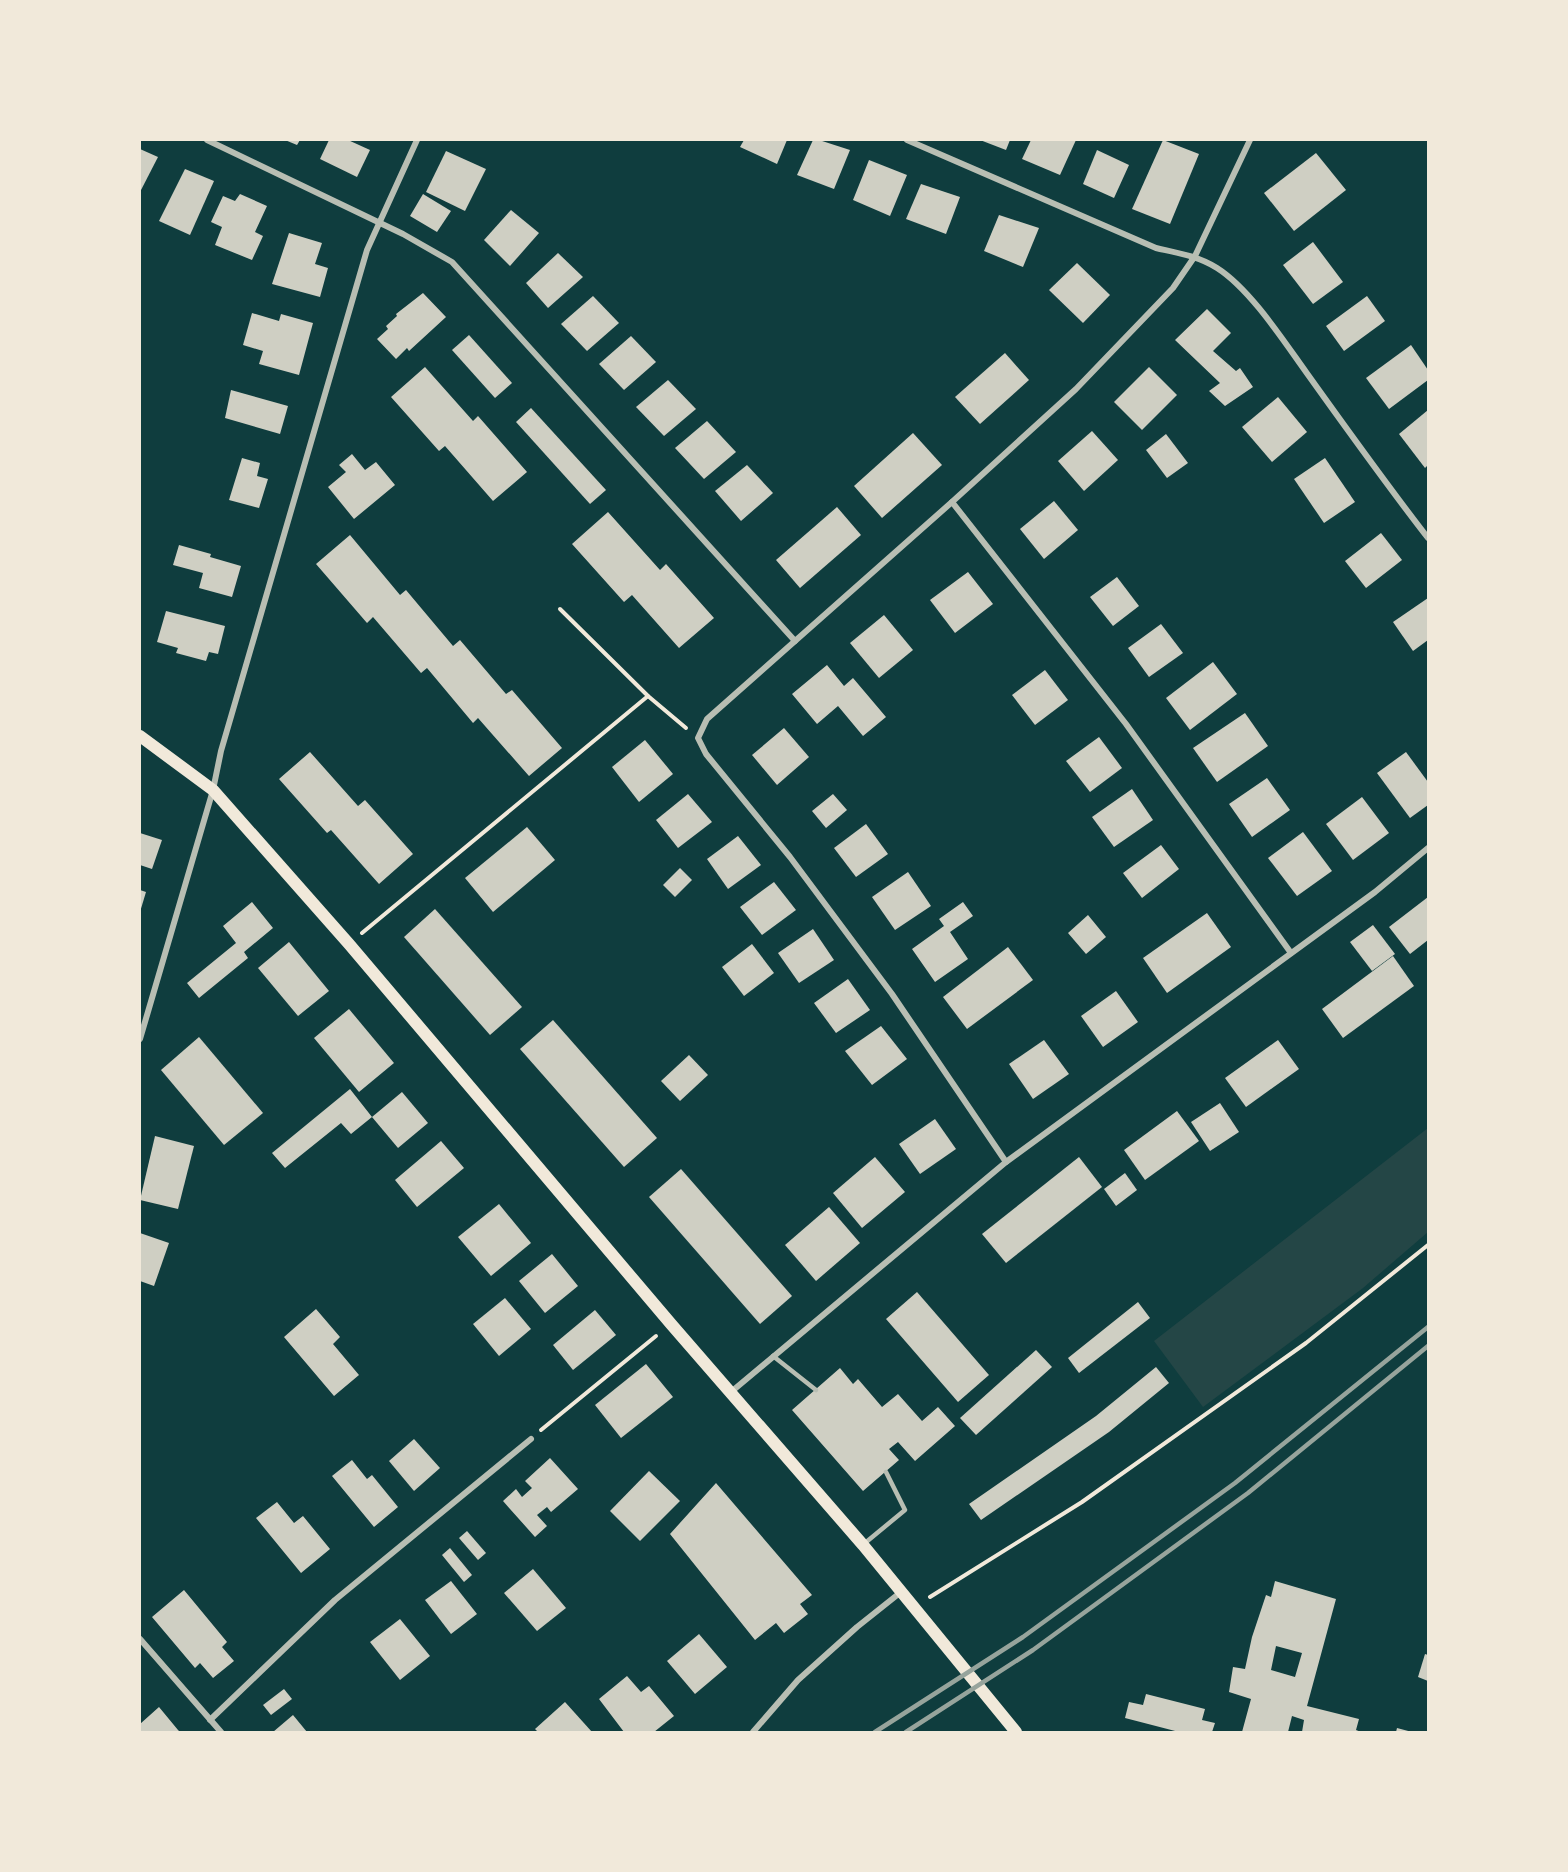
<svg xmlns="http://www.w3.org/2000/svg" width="1568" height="1872" viewBox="0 0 1568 1872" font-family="'Sofia Sans Condensed',sans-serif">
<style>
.green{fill:#244646}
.building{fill:#cfcfc3;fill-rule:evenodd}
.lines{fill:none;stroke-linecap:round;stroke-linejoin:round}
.path{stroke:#f1e9da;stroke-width:4}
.service{stroke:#b8beb3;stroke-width:4.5}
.minor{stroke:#b8beb3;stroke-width:6}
.secondary{stroke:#f1e9da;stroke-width:12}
.rail{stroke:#97a49c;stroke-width:4.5}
</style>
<rect width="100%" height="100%" fill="#0f3d3e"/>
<path class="green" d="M1428,1128v104l-65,56 -160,119 -49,-66z"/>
<g class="building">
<path d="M285,140h15l-3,5z"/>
<path d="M329,140h19l22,10 -13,27 -37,-18z"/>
<path d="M744,140h43l-10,24 -37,-17z"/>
<path d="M813,140h6l31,10 -16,39 -37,-14z"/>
<path d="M980,140h30l-4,10z"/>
<path d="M1031,140h45l-16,35 -38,-16z"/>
<path d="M1163,140l36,14 -29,70 -38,-15z"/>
<path d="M140,149l18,8 -18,35z"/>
<path d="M1097,150l32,15 -15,33 -31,-14z"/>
<path d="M446,151l40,18 -21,42 -39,-19z"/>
<path d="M1316,153l30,37 -52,41 -30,-38z"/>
<path d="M869,160l38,15 -17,41 -37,-16z"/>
<path d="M185,169l29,12 -24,54 -31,-14z"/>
<path d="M921,184l39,13 -14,37 -40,-15z"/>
<path d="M240,194l27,12 -12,26 8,4 -11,24 -37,-15 7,-18 -11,-5 12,-26 12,5z"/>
<path d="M423,194l28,17 -14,21 -27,-16z"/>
<path d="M511,210l28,23 -29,33 -26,-26z"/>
<path d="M999,215l40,13 -16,39 -39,-16z"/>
<path d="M289,233l33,10 -7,21 13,4 -8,29 -48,-13z"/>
<path d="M1313,242l30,40 -30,22 -30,-39z"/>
<path d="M558,253l25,24 -35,31 -22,-25z"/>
<path d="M1077,263l33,32 -27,28 -34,-33z"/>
<path d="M423,293l23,24 -37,34 -2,-3 -11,11 -19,-20 11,-10 -2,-3 11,-10 -1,-2z"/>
<path d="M593,296l26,27 -32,28 -26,-27z"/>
<path d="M1367,296l18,25 -41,30 -18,-25z"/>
<path d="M1207,309l24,24 -18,18 23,20 4,-3 13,19 -28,19 -16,-15 11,-8 -45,-43z"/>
<path d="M252,313l27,8 2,-7 32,9 -14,52 -40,-11 4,-13 -20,-6z"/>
<path d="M469,335l43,48 -17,15 -43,-48z"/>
<path d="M631,336l25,26 -32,28 -25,-26z"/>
<path d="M1411,345l17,25v10l-39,29 -23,-31z"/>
<path d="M1005,353l24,27 -49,44 -25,-27z"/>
<path d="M425,367l48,54 5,-5 49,56 -34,29 -48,-55 -6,5 -48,-54z"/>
<path d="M1149,367l28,28 -35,35 -28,-28z"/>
<path d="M668,380l28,29 -32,27 -28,-29z"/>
<path d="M231,390l57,16 -8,28 -55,-16z"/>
<path d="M1278,397l29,35 -35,30 -30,-35z"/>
<path d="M531,408l75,82 -16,14 -74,-82z"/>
<path d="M1428,410v55l-3,3 -26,-34z"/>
<path d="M707,421l29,31 -32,27 -29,-31z"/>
<path d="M1092,431l26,29 -34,31 -26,-30z"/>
<path d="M913,433l29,32 -60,53 -28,-32z"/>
<path d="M1166,434l22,29 -21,15 -21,-28z"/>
<path d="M352,454l13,16 11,-8 19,23 -41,34 -26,-32 18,-15 -7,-7z"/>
<path d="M242,458l18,5 -3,13 11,3 -9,29 -30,-8z"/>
<path d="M1325,458l30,44 -31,21 -30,-44z"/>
<path d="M747,465l26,28 -32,28 -26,-30z"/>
<path d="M1054,501l24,29 -34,29 -24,-30z"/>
<path d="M837,507l24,28 -61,53 -24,-28z"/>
<path d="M608,512l52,58 6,-6 48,54 -35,30 -47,-53 -8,7 -52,-58z"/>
<path d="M1381,533l21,27 -36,28 -21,-27z"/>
<path d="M350,535l50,60 6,-5 47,56 7,-6 46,54 6,-4 50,58 -33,28 -51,-58 -5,5 -46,-55 -6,5 -48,-56 -6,6 -51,-59z"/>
<path d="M179,545l32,9 -1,3 31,9 -9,31 -33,-9 4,-15 -30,-8z"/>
<path d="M968,572l25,32 -38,29 -25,-33z"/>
<path d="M1117,577l22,29 -26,20 -23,-29z"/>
<path d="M1428,598v42l-15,11 -20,-29z"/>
<path d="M166,611l59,15 -7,28 -9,-2 -3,9 -30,-8 2,-5 -21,-6z"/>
<path d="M884,615l29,35 -34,28 -29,-35z"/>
<path d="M1161,624l22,29 -34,24 -21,-29z"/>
<path d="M1213,662l24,32 -47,36 -24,-32z"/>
<path d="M827,665l17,21 9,-8 33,39 -23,19 -25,-30 -21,18 -25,-30z"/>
<path d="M1045,670l23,30 -33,25 -23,-30z"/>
<path d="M1245,713l23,33 -51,36 -24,-34z"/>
<path d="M784,728l25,29 -32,28 -25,-30z"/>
<path d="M1099,737l23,31 -32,24 -24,-31z"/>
<path d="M645,740l28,34 -34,28 -27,-35z"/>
<path d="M310,752l48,54 7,-6 48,54 -34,30 -48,-54 -4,3 -48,-54z"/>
<path d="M1406,752l22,30v23l-18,13 -33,-45z"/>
<path d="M1267,778l23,32 -38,27 -23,-33z"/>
<path d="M1132,789l21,31 -39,27 -22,-30z"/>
<path d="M688,794l24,28 -34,26 -22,-28z"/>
<path d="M833,794l14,16 -21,18 -14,-17z"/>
<path d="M1362,797l27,36 -36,27 -27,-36z"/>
<path d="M866,824l22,30 -32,23 -22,-29z"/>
<path d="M527,827l28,33 -62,52 -28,-34z"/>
<path d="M1303,832l29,39 -35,25 -29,-38z"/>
<path d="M140,833l22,7 -10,29 -12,-4z"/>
<path d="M738,836l23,29 -33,24 -21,-30z"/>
<path d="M1161,845l18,24 -37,29 -19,-25z"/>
<path d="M680,868l12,12 -17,17 -12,-12z"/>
<path d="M908,872l23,34 -36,24 -23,-33z"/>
<path d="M774,882l22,28 -34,25 -22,-28z"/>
<path d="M140,890l6,2 -6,20z"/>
<path d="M1428,897v43l-18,14 -21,-27z"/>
<path d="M252,902l21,26 -29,24 4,6 -49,40 -12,-15 49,-40 -13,-17z"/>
<path d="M963,902l10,14 -23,16 18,27 -33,23 -23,-33 32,-23 -5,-7z"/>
<path d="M435,909l87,98 -32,28 -86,-98z"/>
<path d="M1207,913l24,34 -64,46 -24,-35z"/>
<path d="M1088,915l18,22 -20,17 -18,-21z"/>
<path d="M1373,925l22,29 -23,17 -22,-29z"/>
<path d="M813,929l21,31 -35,23 -21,-30z"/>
<path d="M289,942l40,49 -31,25 -40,-48z"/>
<path d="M752,944l22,29 -30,23 -22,-29z"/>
<path d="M1008,947l25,33 -66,49 -24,-32z"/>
<path d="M1393,956l21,30 -71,52 -21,-29z"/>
<path d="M848,979l22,31 -34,23 -22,-30z"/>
<path d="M1116,991l22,31 -35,25 -22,-31z"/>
<path d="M349,1009l45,54 -35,29 -45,-54z"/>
<path d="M553,1020l104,118 -33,29 -104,-118z"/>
<path d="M881,1026l26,33 -35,26 -27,-34z"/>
<path d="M199,1037l64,76 -39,32 -63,-75z"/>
<path d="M1044,1040l25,34 -36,25 -24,-35z"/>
<path d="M1278,1040l21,29 -53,38 -21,-29z"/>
<path d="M689,1055l19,20 -28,26 -19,-20z"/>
<path d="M350,1089l22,28 -21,17 -10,-11 -56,45 -13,-15z"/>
<path d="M402,1092l26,31 -30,25 -26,-31z"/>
<path d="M1220,1103l19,29 -29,19 -19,-29z"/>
<path d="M1177,1111l22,30 -54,39 -21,-30z"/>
<path d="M935,1119l21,30 -36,25 -21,-30z"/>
<path d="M155,1136l39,10 -16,63 -38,-9z"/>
<path d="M441,1141l23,27 -47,39 -22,-27z"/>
<path d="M875,1157l30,35 -43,36 -29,-35z"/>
<path d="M1079,1157l23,30 -96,76 -24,-29z"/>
<path d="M681,1169l111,127 -32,28 -111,-127z"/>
<path d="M1125,1173l12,17 -21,16 -12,-17z"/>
<path d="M499,1204l32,39 -40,33 -33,-39z"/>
<path d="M829,1207l31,36 -44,38 -31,-36z"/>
<path d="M140,1233l29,10 -15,43 -14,-5z"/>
<path d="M552,1254l26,32 -33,27 -26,-32z"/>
<path d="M917,1292l72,83 -31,27 -72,-83z"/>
<path d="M505,1298l26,31 -32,27 -26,-32z"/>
<path d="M1138,1302l12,16 -71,55 -11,-15z"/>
<path d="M316,1309l24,28 -7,7 26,31 -25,21 -50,-59z"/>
<path d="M595,1310l21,25 -43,35 -20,-25z"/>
<path d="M1036,1350l16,17 -76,68 -16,-17z"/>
<path d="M646,1364l27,33 -52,41 -26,-33z"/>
<path d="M1156,1367l13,16 -60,49 -128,88 -12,-16 127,-88z"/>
<path d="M840,1368l13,16 5,-5 24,28 16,-13 24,27 16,-14 17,19 -40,35 -17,-19 -9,7 10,11 -36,31 -71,-81z"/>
<path d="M414,1439l26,29 -26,23 -25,-30z"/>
<path d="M550,1458l28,31 -27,23 -4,-5 -10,8 10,11 -12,11 -32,-36 13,-12 6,8 10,-9 -7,-7z"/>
<path d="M352,1460l15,19 5,-4 26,32 -24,20 -42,-51z"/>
<path d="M649,1471l31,30 -40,40 -30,-30z"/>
<path d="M716,1483l96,112 -12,9 8,10 -24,19 -8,-10 -21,17 -85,-106z"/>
<path d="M277,1502l17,21 9,-7 27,33 -29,24 -45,-55z"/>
<path d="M467,1531l19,22 -8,7 -19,-22z"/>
<path d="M450,1548l22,27 -8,7 -22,-27z"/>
<path d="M533,1569l33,39 -29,23 -33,-38z"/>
<path d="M451,1581l26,33 -26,20 -26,-34z"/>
<path d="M1275,1581l61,18 -29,107 52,13 -3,11 5,2h-59l2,-12 -12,-4 -4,16h-46l9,-33 -22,-7 4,-25 12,2 7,-32 14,-42 5,2zM1276,1646l26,7 -7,24 -24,-7z"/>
<path d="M184,1590l43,52 -5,5 12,14 -21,17 -13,-15 -5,5 -43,-51z"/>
<path d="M400,1619l30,37 -30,24 -30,-38z"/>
<path d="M699,1634l28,33 -32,27 -28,-33z"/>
<path d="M1425,1654l3,1v26l-10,-4z"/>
<path d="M627,1676l14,16 8,-6 25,30 -20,16h-30l-25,-33z"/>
<path d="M284,1689l8,10 -21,16 -8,-10z"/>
<path d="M1146,1694l59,15 -3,11 13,3 -3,9h-33l-54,-14 4,-16 14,3z"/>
<path d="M565,1702l27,30h-54l-3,-3z"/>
<path d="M159,1707l19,23 2,2h-40v-8z"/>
<path d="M293,1715l14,17h-34z"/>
<path d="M1397,1728l15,4h-16z"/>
</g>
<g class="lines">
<g class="path">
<path d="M560,609l88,87 38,32"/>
<path d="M362,933l286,-237"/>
<path d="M541,1430l115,-94"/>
<path d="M930,1597l152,-95 224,-159 122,-98"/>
</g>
<g class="service">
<path d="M773,1356l43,34"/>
<path d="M865,1543l40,-33 -19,-38"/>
</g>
<g class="minor">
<path d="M207,140l196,94 49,28 343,379"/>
<path d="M907,140l249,108c22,5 42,8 61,20 33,21 66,72 89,104 40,56 80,112 122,166"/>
<path d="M952,502l174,222 165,229"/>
<path d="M140,1039l73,-249 8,-39 146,-501 50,-110"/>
<path d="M1006,1162l-114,-168 -102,-137 -84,-103 -8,-16 9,-19 245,-217 124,-113 97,-101 22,-32 55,-116"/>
<path d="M731,1392l275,-230 369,-270 53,-44"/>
<path d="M140,1639l81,93"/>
<path d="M210,1720l125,-120 196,-161"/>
<path d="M753,1732l45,-52 59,-53 44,-35"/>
</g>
<path class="secondary" d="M140,736l73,54 136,154 322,380 192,221 153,187"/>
<g class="rail">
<path d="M875,1732l148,-95 212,-154 193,-156"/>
<path d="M906,1732l127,-82 215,-157 180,-147"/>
</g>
</g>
<rect width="1568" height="1872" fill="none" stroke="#f1e9da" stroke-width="282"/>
</svg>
